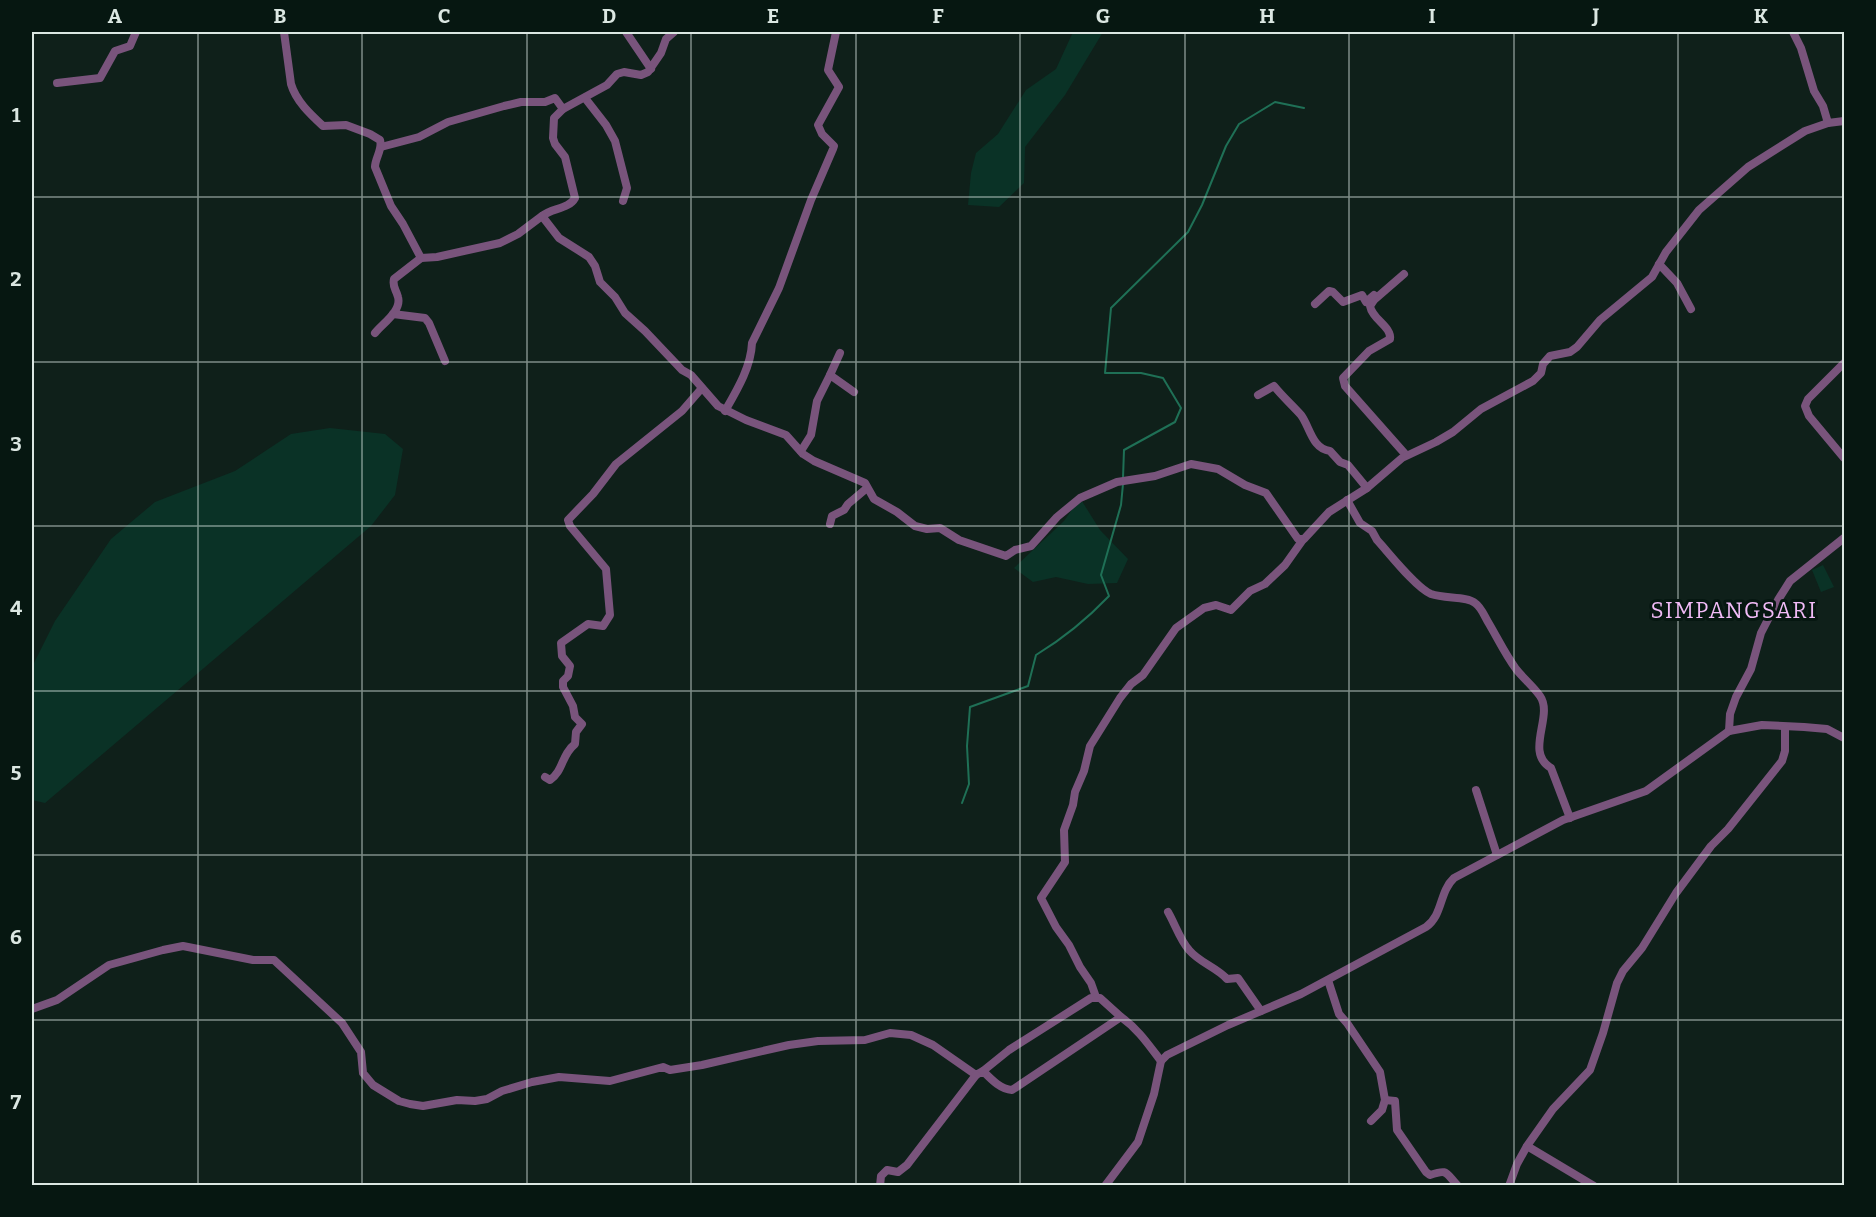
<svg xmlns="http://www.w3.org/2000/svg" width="1876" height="1217" viewBox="0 0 1876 1217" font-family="Bitter,serif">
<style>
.green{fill:#0a3226}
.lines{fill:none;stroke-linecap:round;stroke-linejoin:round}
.stream{stroke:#1f7056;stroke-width:2}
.minor{stroke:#79547c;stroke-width:8}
.grid{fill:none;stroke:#dbe7e2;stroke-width:1.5;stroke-opacity:0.55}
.labels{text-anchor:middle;stroke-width:6;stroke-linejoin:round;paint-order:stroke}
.quarter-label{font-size:22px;letter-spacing:1.5px;fill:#f1bbf7;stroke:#061711}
.neatline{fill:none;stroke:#dbe7e2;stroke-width:2}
.grid-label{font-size:20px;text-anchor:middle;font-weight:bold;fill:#dbe7e2}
</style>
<rect width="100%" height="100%" fill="#0f201a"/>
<g class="green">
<path d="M1073,32h30l-38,63 -40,52 -1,36 -25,24 -31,-2 3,-32 5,-20 22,-19 28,-44 30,-21z"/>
<path d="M330,428l55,6 18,15 -8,46 -24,31 -326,277 -13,-3v-133l23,-46 56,-82 44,-37 80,-31 56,-37z"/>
<path d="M1080,498l20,32 28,29 -11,24 -29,1 -32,-7 -23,5 -19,-14 50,-47z"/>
<path d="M1823,565l11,22 -13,5 -9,-22z"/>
</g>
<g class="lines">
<g class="stream">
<path d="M1123,478l1,-28 51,-28 6,-14 -18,-30 -22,-5h-36l6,-65 77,-76 14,-27 24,-59 13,-22 36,-22 29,6"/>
<path d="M962,803l7,-19 -2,-38 3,-39 58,-21 8,-31c28,-17 51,-36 73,-59l-8,-21 20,-70 2,-21"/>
</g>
<g class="minor">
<path d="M284,32l7,52c5,17 19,30 32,42l23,-1 24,9 10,6c3,9 -5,18 -5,27l16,39 12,18 18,34 -27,21c-2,8 2,10 4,18 4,14 -16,27 -23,36"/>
<path d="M626,32l25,37"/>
<path d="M674,32l-8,7 -5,14 -13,19 -7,3 -17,-3 -7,2 -10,11 -44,24 -9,9 -1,20 2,6 10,13 10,41c-6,11 -23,10 -33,18l17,22 30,19 6,9 5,16 15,15 10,16 20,18 37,39 9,5 27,31 28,14 40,15 17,19 11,7 51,22 9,16 23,13 18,14 12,3 13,-1 19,12 47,16 9,-6 16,-4 26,-29 23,-19 37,-16 38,-6 36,-12 27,5 27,16 21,8 32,46h6l25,-27 38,-24 -19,-23 -8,-3 -10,-11c-18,-2 -20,-24 -29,-36 -9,-10 -19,-19 -27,-29l-16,9"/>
<path d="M1793,32l8,16 13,43 9,15 5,17"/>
<path d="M57,83l43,-5 15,-27 15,-5 6,-14"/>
<path d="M585,98l21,27 9,16 12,47 -4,13"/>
<path d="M381,147l38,-10 29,-15 56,-16 17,-4h24l10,-4 8,11"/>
<path d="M421,258l16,-1 63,-14 18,-9 24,-18"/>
<path d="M1659,264l18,19 14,26"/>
<path d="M1404,274l-30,26 -4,6c2,13 22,21 20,33l-21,12 -26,27 2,8 61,69"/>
<path d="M1315,304l14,-13 4,1 10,10 19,-7 4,7 8,-7"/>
<path d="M393,314l32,4 4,5 16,38"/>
<path d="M1844,363l-36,36 -3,7 4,10 35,42"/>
<path d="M830,375l10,-22"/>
<path d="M725,411c12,-21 26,-44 27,-68l27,-55 32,-88 22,-51 1,-3 -12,-12 -4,-9 21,-38 -11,-17 8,-38"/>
<path d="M801,451l10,-16 6,-34 13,-26 24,17"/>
<path d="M1367,488l35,-30 34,-16 17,-10 28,-23 52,-28 8,-8 2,-9 7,-8 20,-4 7,-5 23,-27 52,-43 14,-25 33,-42 49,-43 57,-36 23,-8 16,-2"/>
<path d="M1347,500l13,23 12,8 5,9c12,13 39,48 54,54 14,5 36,2 44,9 6,4 9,12 13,19 9,15 17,32 28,47 7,9 17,17 24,27 14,20 -16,56 11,72l19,50"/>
<path d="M830,524l2,-8 12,-6 4,-6 19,-16"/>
<path d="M1729,731l1,-17 6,-17 15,-28 10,-36 17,-33 12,-19 54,-43"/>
<path d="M545,777l5,3c14,-10 11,-25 25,-36l1,-12 6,-8 -7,-7 -2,-11 -10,-19v-6l5,-5 2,-10 -8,-10 -1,-13 27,-19 15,2 7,-11 -4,-46 -36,-43 -2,-6 25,-26 23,-30 66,-53 20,-23"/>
<path d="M1476,790l21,65"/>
<path d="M1168,912c7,12 12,28 21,38 11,13 27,17 38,29l11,-1 23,33"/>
<path d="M1328,980l11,34 8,9 33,49 5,28 -3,10 -11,11"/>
<path d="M1096,997l-5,-14 -11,-16 -11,-22 -13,-18 -15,-29 24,-36 -1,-32 9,-25 2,-13 9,-21 6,-25 30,-48 11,-14 12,-9 33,-47 28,-20 12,-3 15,5 19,-19 15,-7 20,-19 17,-24"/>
<path d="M32,1009l25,-9 52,-35 54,-15 20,-4 70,14h21l68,63 19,29 2,21 10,12 26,16 11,3 13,2 34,-6 18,1 12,-2 15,-8 30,-9 27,-5 51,4 53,-14 7,3 32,-5 87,-20 29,-4 47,-1 25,-7 21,2 22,10 43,30 7,-4c8,8 17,18 29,19l109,-73c17,12 27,27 40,44"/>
<path d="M983,1071l26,-21 82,-52h9l21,19"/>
<path d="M1385,1100l10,1 2,29 29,42 4,3c18,-6 15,-3 28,11"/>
<path d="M1527,1146l67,40"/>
<path d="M880,1186l1,-10 6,-6 11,2 9,-7 69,-90"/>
<path d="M1105,1186l33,-44 16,-48 7,-33 6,-6 61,-30 73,-31 125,-67c17,-12 13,-35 28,-49l109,-58 83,-29 83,-60 33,-6 42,2 23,2 17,9"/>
<path d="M1509,1186l8,-22 10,-18 26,-37 37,-39 13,-37 14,-50 6,-12 19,-23 34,-55 35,-47 17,-17 54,-68 3,-10v-24"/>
</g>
</g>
<path class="grid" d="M198,32v1154M362,32v1154M527,32v1154M691,32v1154M856,32v1154M1020,32v1154M1185,32v1154M1349,32v1154M1514,32v1154M1678,32v1154M32,197h1812M32,362h1812M32,526h1812M32,691h1812M32,855h1812M32,1020h1812"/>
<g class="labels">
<g class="quarter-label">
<text x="1734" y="618">SIMPANGSARI</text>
</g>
</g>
<rect width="1876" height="1217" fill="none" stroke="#061711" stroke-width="66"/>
<rect x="33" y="33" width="1810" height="1151" class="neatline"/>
<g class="grid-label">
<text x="115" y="23">A</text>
<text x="280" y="23">B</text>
<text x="444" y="23">C</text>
<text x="609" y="23">D</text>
<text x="773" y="23">E</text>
<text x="938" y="23">F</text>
<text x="1103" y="23">G</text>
<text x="1267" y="23">H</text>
<text x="1432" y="23">I</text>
<text x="1596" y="23">J</text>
<text x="1761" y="23">K</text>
<text x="16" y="122">1</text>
<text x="16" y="286">2</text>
<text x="16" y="451">3</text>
<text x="16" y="615">4</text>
<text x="16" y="780">5</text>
<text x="16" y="944">6</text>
<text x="16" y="1109">7</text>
</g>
</svg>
